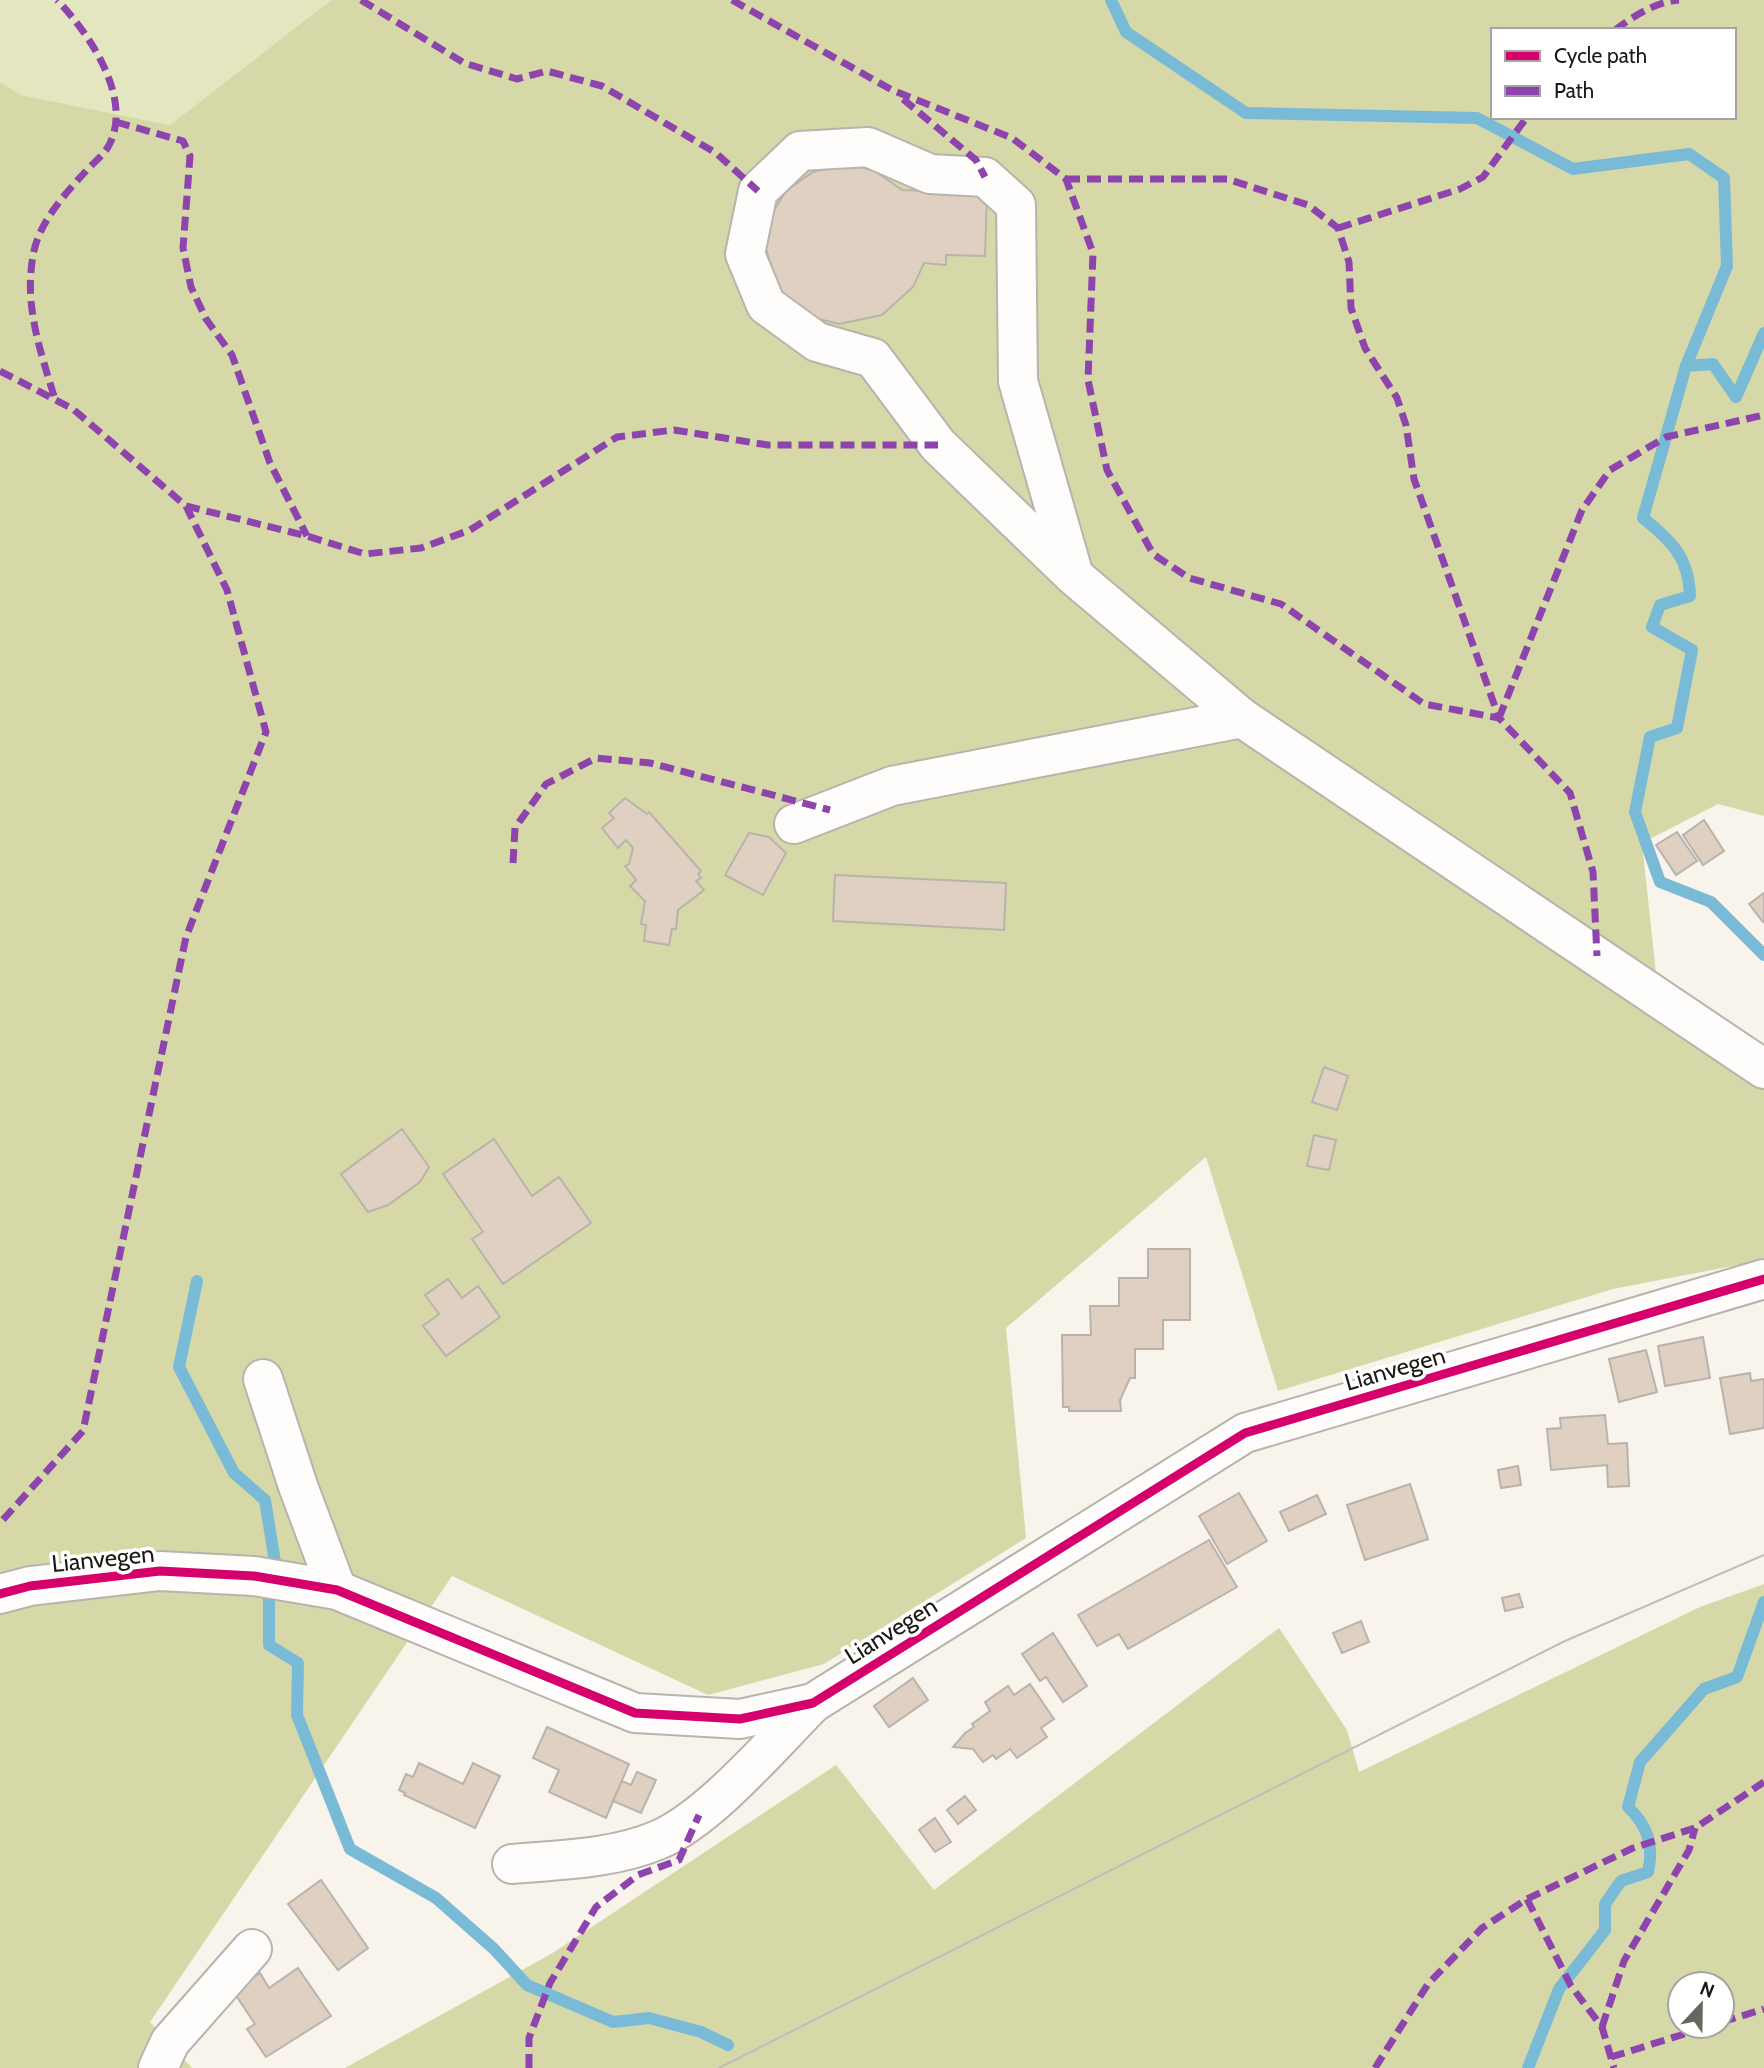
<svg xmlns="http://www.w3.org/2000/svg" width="1764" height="2068" viewBox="0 0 1764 2068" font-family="Cabin,sans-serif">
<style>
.green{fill:#e4e6c0}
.forest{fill:#d6d9a7;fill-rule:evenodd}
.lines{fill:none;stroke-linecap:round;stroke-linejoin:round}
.stream{stroke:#79bbd7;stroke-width:12}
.building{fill:#e0d0c2;stroke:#b8b3ad;stroke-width:2}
.minor-casing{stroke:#b7b3ad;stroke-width:42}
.minor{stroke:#fefdfc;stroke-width:38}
.tram{stroke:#bebdbb;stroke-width:2}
.quiet{stroke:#8e44ad;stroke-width:7;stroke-dasharray:14 7;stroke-linecap:butt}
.cycleway-casing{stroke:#fff;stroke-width:13}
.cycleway{stroke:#d6006c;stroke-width:9}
.labels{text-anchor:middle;stroke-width:7;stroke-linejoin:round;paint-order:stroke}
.street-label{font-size:24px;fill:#1c1914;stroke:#fff}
</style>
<rect width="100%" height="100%" fill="#f8f3eb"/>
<path class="green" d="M0,0h331l-161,125 -149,-30 -21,-13z"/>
<g class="forest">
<path d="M331,0h1433v816l-46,-12 -76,39 19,177 103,68v172l-151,29 -335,102 -72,-234 -200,171 20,210 -202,126 -116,31 -256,-119 -302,446 42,46h-192v-1986l21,13 149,30zM1493,30h241v87h-241z"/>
<path d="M1764,1584v484h-1419l206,-114 285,-189 98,125 345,-262 68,102 12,42 341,-165zM1680,1984h42v42h-42z"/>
</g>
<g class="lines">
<g class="stream">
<path d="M1111,0l15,32 120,81 231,5 96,51 116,-15 35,24 3,88 -41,100 -43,152c29,23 46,40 47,78l-30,9 -8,22 40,23 -15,78 -27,9 -15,75 25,70 51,20 53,53"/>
<path d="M1686,366l27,-2 23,33 28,-64"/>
<path d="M197,1281l-18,86 55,106 31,27 10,62"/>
<path d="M269,1600v45l29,18 -1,52 53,134 86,49 58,51 33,36 86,37 36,-4 52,14 27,13"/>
<path d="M1528,2068l31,-79 46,-59v-26l16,-23 27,-9c6,-26 0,-46 -20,-65l12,-45 64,-73 33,-12 27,-75"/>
</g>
</g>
<g class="building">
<path d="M834,167h25l16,4 27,19 85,3 -2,63 -39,-1v10l-22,-2 -11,24 -31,28 -43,9 -24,-6 -27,-18 -11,-15 -11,-36 4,-32 16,-26 27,-19z"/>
<path d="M625,798l22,16 2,-2 52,59 -3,3 3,4 -5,3 8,9 -26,20 -2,19h-4l-3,16 -25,-4 2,-16 -5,-1 4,-23 -15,-15 6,-6 -11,-14 4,-2 4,-16 -7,-8 -8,8 -16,-20 12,-10 -5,-5z"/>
<path d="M1704,820l20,31 -21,14 -20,-30z"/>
<path d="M1677,832l20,29 -21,14 -20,-30z"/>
<path d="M749,833l20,4 17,16 -23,42 -38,-20z"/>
<path d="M835,875l171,8 -2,47 -171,-9z"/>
<path d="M1764,893v28l-1,1 -14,-18z"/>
<path d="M1324,1067l24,9 -11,34 -25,-8z"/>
<path d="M402,1129l27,38 -9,15 -32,23 -20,7 -27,-38z"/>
<path d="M1314,1135l22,5 -7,30 -22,-4z"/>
<path d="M494,1139l38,57 27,-19 32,46 -88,61 -31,-45 11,-7 -40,-58z"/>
<path d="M1148,1249h42v71h-27v29h-28v29h-5l-10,22 1,11h-52v-4h-6l-1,-72h29l-1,-29h29v-28h29z"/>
<path d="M448,1279l14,19 16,-12 22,31 -54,39 -23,-30 16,-12 -14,-19z"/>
<path d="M1703,1337l7,41 -45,8 -7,-40z"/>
<path d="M1646,1350l11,42 -38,10 -10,-43z"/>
<path d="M1750,1373l1,8 13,-2v49l-34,6 -10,-56z"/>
<path d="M1605,1415l3,29 19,-1 2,43 -21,1 -1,-22 -56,5 -4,-41 14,-1 -1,-10z"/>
<path d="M1518,1466l3,19 -20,3 -3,-18z"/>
<path d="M1410,1484l18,55 -63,21 -18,-55z"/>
<path d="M1239,1493l28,48 -40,23 -28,-48z"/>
<path d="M1317,1495l9,19 -37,17 -9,-19z"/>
<path d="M1209,1540l28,47 -109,62 -9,-15 -22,12 -19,-31z"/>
<path d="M1519,1594l4,13 -18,4 -3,-13z"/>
<path d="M1361,1621l8,21 -27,11 -9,-20z"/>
<path d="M1053,1633l34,53 -24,16 -17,-25 -6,4 -18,-27z"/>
<path d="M913,1678l15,22 -39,27 -15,-21z"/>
<path d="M1030,1684l24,35 -13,9 6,9 -30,21 -7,-9 -14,10 -3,-4 -10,7 -10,-13 -20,-2 12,-14 9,-6 -2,-3 18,-13 -5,-9 23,-16 6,9z"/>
<path d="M547,1727l82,37 -23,54 -57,-26 10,-22 -26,-12z"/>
<path d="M419,1763l44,21 10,-21 27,13 -25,52 -71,-33 1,-2 -6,-3 7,-16 7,3z"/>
<path d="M637,1772l19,8 -15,33 -28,-12 9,-20 9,4z"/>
<path d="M965,1796l11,14 -18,14 -11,-14z"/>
<path d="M935,1818l16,24 -16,10 -16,-22z"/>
<path d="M321,1880l47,68 -30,22 -50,-66z"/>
<path d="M298,1968l33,48 -65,41 -19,-28 8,-5 -22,-33 27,-18 9,15z"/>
</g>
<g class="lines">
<defs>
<g id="minor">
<path d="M1074,576l-56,-195 -2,-176 -31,-28 -55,-3 -62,-27 -68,4 -42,40 -13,63 21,51 51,37 56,16 65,87 136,131 168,142 522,351"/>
<path d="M794,824l98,-38 350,-68"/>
<path d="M263,1379l35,107 39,104"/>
<path d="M0,1594l30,-8 130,-15 94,5 83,14 298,123 105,6 73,-16 432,-270 519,-154"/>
<path d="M512,1864c48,-4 101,-5 146,-24 51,-21 115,-97 155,-137"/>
<path d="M158,2068l12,-26 82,-93"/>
</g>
</defs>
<use href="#minor" class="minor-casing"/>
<use href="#minor" class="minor"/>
<path class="tram" d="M719,2068l846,-427 199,-86"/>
<g class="quiet">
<path d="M361,0l103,63 53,16 30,-8 55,15 114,67 42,38"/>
<path d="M732,0l160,90 120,48 54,41 27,74 -5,127 19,90 46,84 36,24 92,26 143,100 75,14 71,75 23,79 4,84"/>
<path d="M1615,30c19,-14 40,-28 64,-30"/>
<path d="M903,99l73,61 9,17"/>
<path d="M116,122l67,19 7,15 -7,92 8,39 15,32 26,36 38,108 37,73"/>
<path d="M1066,179h161l81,26 30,23 11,34 2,46 14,40 32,50 9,27 8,54 85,239"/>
<path d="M1338,228l122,-39 23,-12 44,-60"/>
<path d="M0,371l73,38 113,97 41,84 39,142 -80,205 -103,494 -83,92"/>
<path d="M54,396c-14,-46 -30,-91 -21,-140 5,-33 32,-62 53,-85 7,-8 17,-15 22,-24 27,-47 -19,-114 -51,-147"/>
<path d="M186,506l121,30 58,18 56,-6 49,-18 147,-93 57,-7 94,15h170"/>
<path d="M1499,718l83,-208 28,-40 56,-33 98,-22"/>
<path d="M513,863l2,-35 31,-44 50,-26 54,5 180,47"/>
<path d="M1527,1899l44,87 31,41 12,41"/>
<path d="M1722,2022l42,-13"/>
<path d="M1602,2027l22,-66 65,-111 6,-22"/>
<path d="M1611,2057l99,-31"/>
<path d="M529,2068v-30l21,-55 46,-76 42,-32 41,-15 20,-45"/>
<path d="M1375,2068l53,-84 54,-56 45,-29 106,-51 62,-20 69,-46"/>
</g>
<defs>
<path id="cycleway" d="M0,1594l30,-8 130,-15 94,5 83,14 298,123 105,6 73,-16 432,-270 519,-154"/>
</defs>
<use href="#cycleway" class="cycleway-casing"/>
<use href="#cycleway" class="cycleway"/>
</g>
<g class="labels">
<g class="street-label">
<text transform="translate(1395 1369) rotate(-16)" y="8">Lianvegen</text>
<text transform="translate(103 1559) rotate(-6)" y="8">Lianvegen</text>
<text transform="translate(891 1631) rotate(-32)" y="8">Lianvegen</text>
</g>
</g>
<rect x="1491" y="28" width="245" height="91" fill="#ffffff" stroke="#a4a3a1" stroke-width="2"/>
<rect x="1505" y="51" width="35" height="10" fill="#d6006c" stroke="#a4a3a1" stroke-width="2"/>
<text x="1554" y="63" font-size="21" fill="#1c1914">Cycle path</text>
<rect x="1505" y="86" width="35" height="10" fill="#8e44ad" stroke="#a4a3a1" stroke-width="2"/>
<text x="1554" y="98" font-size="21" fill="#1c1914">Path</text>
<g transform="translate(1701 2005) rotate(22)"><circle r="33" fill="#ffffff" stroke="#a4a3a1" stroke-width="2"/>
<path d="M0-5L12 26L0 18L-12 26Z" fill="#69655f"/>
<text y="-10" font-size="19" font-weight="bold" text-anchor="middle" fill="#1c1914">N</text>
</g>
</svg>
